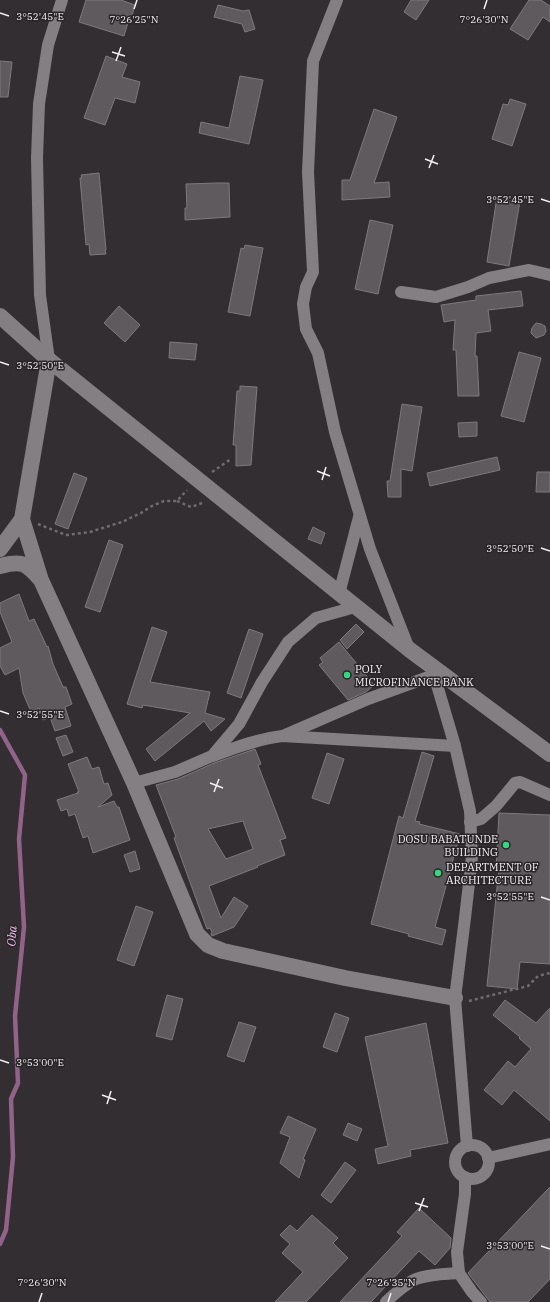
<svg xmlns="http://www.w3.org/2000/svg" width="550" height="1302" viewBox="0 0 550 1302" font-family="'IBM Plex Serif',serif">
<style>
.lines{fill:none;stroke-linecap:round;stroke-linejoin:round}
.stream{stroke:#926388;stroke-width:4.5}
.building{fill:#5e5a5d;stroke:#7e797d;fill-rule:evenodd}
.path{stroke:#6f6b6e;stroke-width:2.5;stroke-dasharray:3 3;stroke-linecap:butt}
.minor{stroke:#847f82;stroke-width:12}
.tertiary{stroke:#847f82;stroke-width:16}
.ticks{fill:none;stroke:#f3f0f2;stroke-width:1.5}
.poi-dot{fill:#35d881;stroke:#282427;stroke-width:1.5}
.labels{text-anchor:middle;stroke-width:3;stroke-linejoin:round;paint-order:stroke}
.poi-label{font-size:11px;fill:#f3f0f2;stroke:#282427;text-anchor:start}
.water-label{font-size:12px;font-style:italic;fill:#fac0ed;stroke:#282427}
.ticks-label{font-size:10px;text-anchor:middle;fill:#f3f0f2;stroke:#282427;stroke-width:3;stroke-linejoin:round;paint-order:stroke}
</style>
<rect width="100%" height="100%" fill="#322e31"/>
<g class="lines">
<path class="stream" d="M0,730l25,45 -6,64 5,88 -9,89 3,67 -7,16 2,58 -7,73 -6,14"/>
</g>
<g class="building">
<path d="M86,0h35l14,5 -4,14h-2l-5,17 -45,-14z"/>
<path d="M411,0h18l-13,20 -12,-8z"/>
<path d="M529,0h12l9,6v16l-7,-5 -15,23 -18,-11z"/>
<path d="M218,5l25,6 6,-1 6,19 -10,3 -3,-8 -28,-7z"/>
<path d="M106,56l21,8 -5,13 18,5 -5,21 -20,-5 -10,27 -21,-7z"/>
<path d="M0,61l12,1 -4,35h-8z"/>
<path d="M240,76l23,4 -14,64 -50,-11 2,-11 28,6z"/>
<path d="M510,99l16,5 -14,42 -20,-7 11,-35 5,1z"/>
<path d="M374,109l23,8 -23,66 15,-1 1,15 -48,3v-20h8z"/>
<path d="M99,173l7,77h-1l1,4 -16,1 -1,-11 -3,1 -6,-67h2l-1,-3z"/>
<path d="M217,183h12l1,34 -45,3v-12h2l-1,-24z"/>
<path d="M497,197l23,4 -11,65 -22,-4z"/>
<path d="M370,220l23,5 -15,69 -23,-5z"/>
<path d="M245,245l18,3 -13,68 -22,-4 13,-64 3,1z"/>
<path d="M521,291l2,15 -35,4 3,21 -15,2 -1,23h2l2,40h-21l-2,-46h-3l2,-30 -11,2 -3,-17 35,-5v-4z"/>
<path d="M119,306l21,19 -15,17 -21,-19z"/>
<path d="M536,323l5,1 4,2 1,5 -2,4 -8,3 -5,-5 1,-5z"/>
<path d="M170,342l27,2 -2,16 -26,-2z"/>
<path d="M519,352l22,6 -17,64 -23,-6z"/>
<path d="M240,386l17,1 -6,78 -15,1v-21h-3l4,-54h3z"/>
<path d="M402,404l20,3 -10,64 -11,-2v28h-13l-1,-16h3z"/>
<path d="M477,422v14l-18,1 -1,-14z"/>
<path d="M497,457l3,13 -70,16 -3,-13z"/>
<path d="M537,472h13v20h-14z"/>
<path d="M74,473l13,5 -19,51 -13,-5z"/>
<path d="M313,527l12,6 -4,11 -13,-5z"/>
<path d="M109,540l14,5 -23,67 -15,-5z"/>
<path d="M19,594l10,27 5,-2 13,28 1,-1 5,18 10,23h3l6,17 -7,3 6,19 -16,5 -5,-14 -7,3 -4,-12 -8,4 -8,-19 -4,-25 -14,7 -5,-9v-18l12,-6 -12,-30v-9z"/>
<path d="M356,624l8,8 -17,17 -7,-9z"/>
<path d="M152,627l15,5 -17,50 60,10 -5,21 20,6 -14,12 -7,-10 -49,40 -9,-12 44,-36 -47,-8 -1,3 -15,-4z"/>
<path d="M249,629l14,5 -22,64 -14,-5z"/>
<path d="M339,642l35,43 -8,7 -18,8 -29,-35 4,-3 -3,-4z"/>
<path d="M66,735l7,17 -10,4 -7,-18z"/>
<path d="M255,749l6,15 -3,1 28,73 -6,2 5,15 -28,11 1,1 -49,19 12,32 13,-21 14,9 -14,21 -22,9 -1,-2 1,-2 -2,-4 -3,1 -33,-91 2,-1 -20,-52 22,-6 36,-16zM243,821l10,28 -27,10 -18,-30z"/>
<path d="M422,752l12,4 -19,65 5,1 -1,2 41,10 -25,93 11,3 -4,15 -34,-9 1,-2 -38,-10 28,-108 4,2z"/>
<path d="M327,753l17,6 -15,45 -17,-6z"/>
<path d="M87,757l5,12 7,-2 5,17 4,-1 4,12 -14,12 16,-6 3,6h2l11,33 -37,13 -5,-17 -5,2 -8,-24 -6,2 -2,-7 -6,2 -4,-11 21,-7 -1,-1h2l-11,-28z"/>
<path d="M499,813l51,2v149l-30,-2 -3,27 -30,-3 12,-118h-3z"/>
<path d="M135,851l5,18 -10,3 -6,-17z"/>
<path d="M136,906l17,6 -19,54 -17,-6z"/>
<path d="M167,995l16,4 -11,41 -16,-4z"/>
<path d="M505,1000l31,23 14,-15v113l-36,-31 -12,15 -18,-15 24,-29 7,6 16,-18 -12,-11 1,-1 -27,-22z"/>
<path d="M335,1013l14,5 -12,34 -14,-5z"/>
<path d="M239,1022l17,5 -12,35 -17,-6z"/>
<path d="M426,1023l22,120 -38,7 1,6 -33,8 -3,-15 13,-3 -23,-109z"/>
<path d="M288,1116l28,13 -13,30 2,1 -6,18 -19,-15 10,-26 -10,-4z"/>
<path d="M348,1123l14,6 -5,12 -14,-6z"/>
<path d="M345,1162l11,8 -25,33 -10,-8z"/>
<path d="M550,1187v92l-22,23h-38l-22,-29z"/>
<path d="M419,1208l32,30 -1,10 -15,17 -16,-14 -48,51h-31l62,-66 -5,-4z"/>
<path d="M312,1215l26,23 -5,5 15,15 -42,44h-31l28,-30 -21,-19 8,-9 -10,-9 10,-10 7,6z"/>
</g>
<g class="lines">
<g class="path">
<path d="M212,472l19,-13"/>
<path d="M177,501l14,6 14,-5"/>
<path d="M38,524l28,11 24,-3 32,-10 19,-9 11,-7 12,-5h13l10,-11"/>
<path d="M469,1001l59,-15 10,-10 12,-3"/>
</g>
<g class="minor">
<path d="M337,0l-24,61 -5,111 5,100 -7,15 -3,17 3,25 12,24 17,79 35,117 39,100"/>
<path d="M401,292l35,5 32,-10 21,-9 40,-8 21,5"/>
<path d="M49,360l-9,-65 -3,-137 2,-54 9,-59 14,-45"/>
<path d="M339,594l20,-77"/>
<path d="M432,668l23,78 15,65 2,46 -7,61 -10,80 12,148"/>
<path d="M285,735l83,-36 66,-24"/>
<path d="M213,756c23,-9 45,-17 69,-20l173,10"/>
<path d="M134,783l41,-11 37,-16 27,-32 23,-42 26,-40 28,-24 39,-11"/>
<path d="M470,822l11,-3 15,-13 19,-23 5,-1 30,13"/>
<circle cx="472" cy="1162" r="17"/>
<path d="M488,1158l62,-14"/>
<path d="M465,1177v17l-8,58 2,21 13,19 9,10"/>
<path d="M386,1302c7,-7 21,-19 30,-23 13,-5 29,-5 43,-6"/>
</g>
<g class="tertiary">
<path d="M0,316l49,44 361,290 140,104"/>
<path d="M22,519l18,58"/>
<path d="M0,549l22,-30 27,-159"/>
<path d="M0,566c23,-6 26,-3 41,14l93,203 63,151 11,11 15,6 122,27 110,20"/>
</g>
</g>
<path class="ticks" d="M134,9l3,-9M484,9l3,-9M0,13l9,3M112,52l13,4M116,61l5,-14M425,159l13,5M429,168l5,-13M541,199l9,3M0,362l9,3M317,471l13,5M322,480l4,-13M541,548l9,3M0,711l9,3M210,783l13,5M214,792l5,-13M541,897l9,3M0,1060l9,3M102,1095l14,5M107,1104l4,-13M415,1203l13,4M419,1211l5,-13M541,1246l9,3M39,1302l3,-9M388,1302l3,-9"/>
<g class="poi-dot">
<circle cx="347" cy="675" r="4"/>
<circle cx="506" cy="845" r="4"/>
<circle cx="438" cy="873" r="4"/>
</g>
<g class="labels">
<g class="poi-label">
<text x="355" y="673">POLY<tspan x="355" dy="13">MICROFINANCE BANK</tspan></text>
<text x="498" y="843" text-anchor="end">DOSU BABATUNDE<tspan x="498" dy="13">BUILDING</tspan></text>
<text x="446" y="871">DEPARTMENT OF<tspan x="446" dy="13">ARCHITECTURE</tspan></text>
</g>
<g class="water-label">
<text transform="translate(12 936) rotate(-86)" y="4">Oba</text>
</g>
</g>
<g class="ticks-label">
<text x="40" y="20">3°52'45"E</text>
<text x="484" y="23">7°26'30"N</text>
<text x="134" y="23">7°26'25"N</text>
<text x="510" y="203">3°52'45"E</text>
<text x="40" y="369">3°52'50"E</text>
<text x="510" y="552">3°52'50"E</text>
<text x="40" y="718">3°52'55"E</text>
<text x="510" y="900">3°52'55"E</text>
<text x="40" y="1066">3°53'00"E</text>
<text x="510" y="1249">3°53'00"E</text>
<text x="42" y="1286">7°26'30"N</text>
<text x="391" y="1286">7°26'35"N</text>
</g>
</svg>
